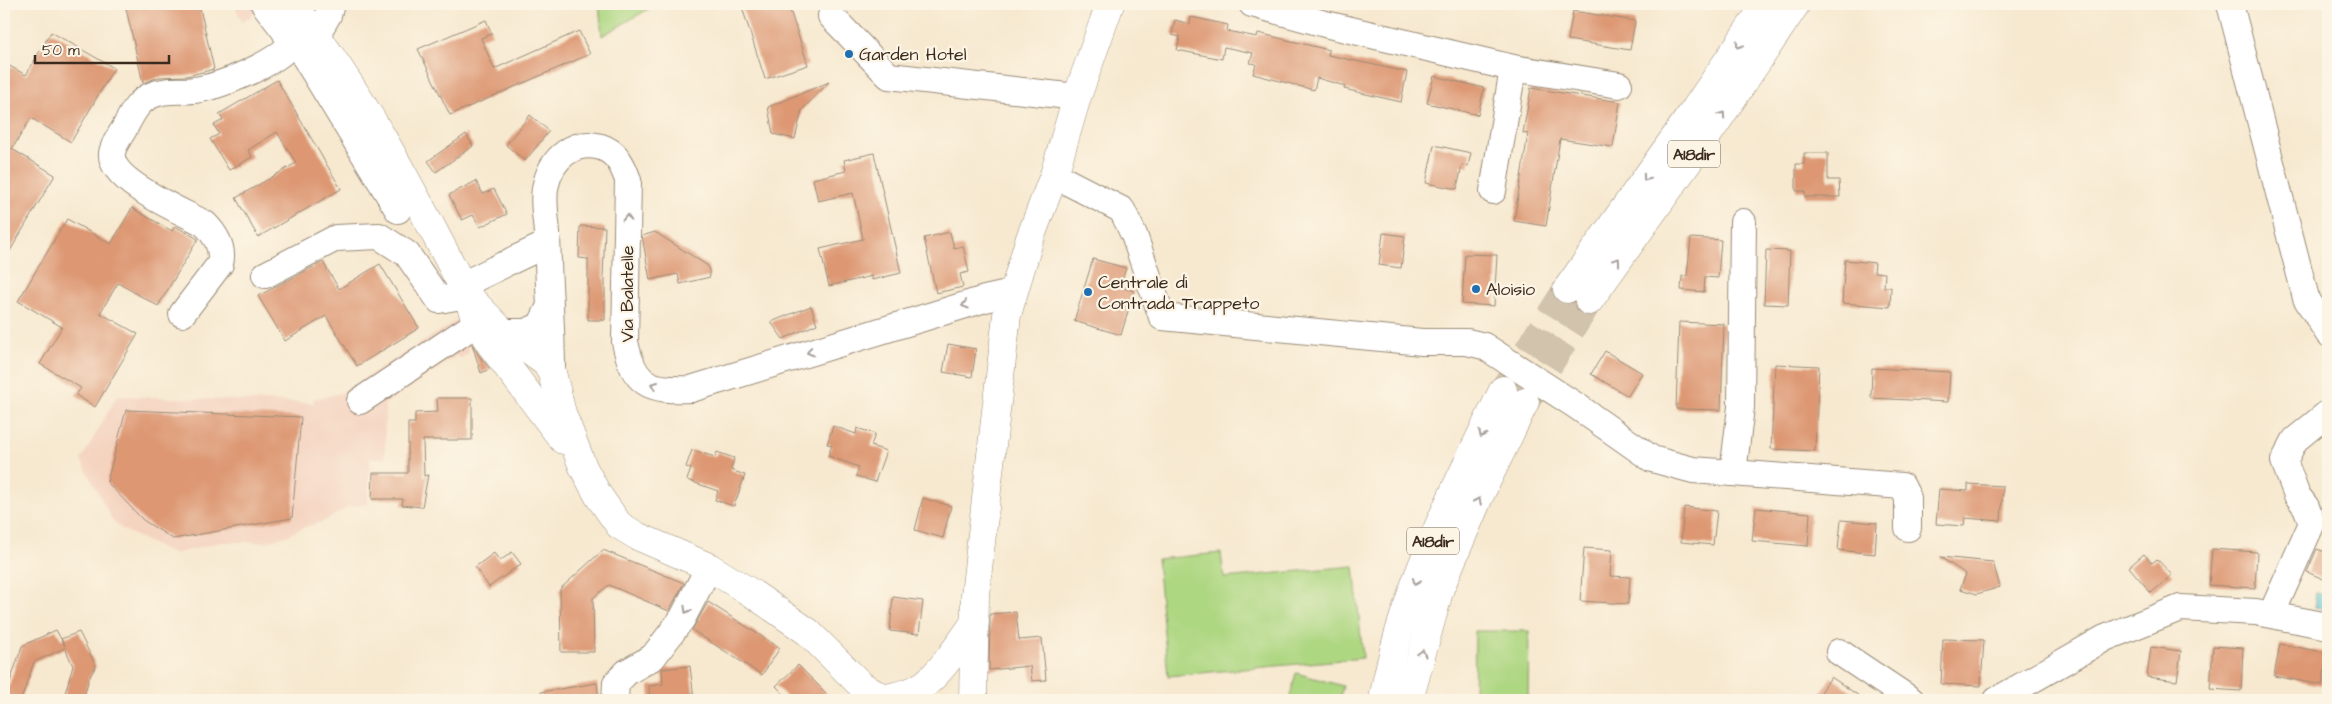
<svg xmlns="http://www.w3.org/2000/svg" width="2332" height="704" viewBox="0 0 2332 704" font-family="'Architects Daughter',sans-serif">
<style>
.built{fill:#f4d3bf}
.green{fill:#aed782;stroke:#748050}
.water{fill:#5bc8d4;stroke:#4b7979}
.building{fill:#dd9873}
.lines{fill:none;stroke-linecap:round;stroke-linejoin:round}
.highway-tunnel{stroke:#d1c3ac;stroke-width:28;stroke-dasharray:28 14;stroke-linecap:butt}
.minor-casing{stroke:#998a77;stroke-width:28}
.major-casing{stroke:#998a77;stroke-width:29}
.highway-casing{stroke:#998a77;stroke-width:29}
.minor{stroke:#fff;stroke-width:26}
.major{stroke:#fff;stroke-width:28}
.highway{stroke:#fff;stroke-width:28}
.oneway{stroke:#a79f9a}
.poi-dot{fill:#1f6fb2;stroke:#fcf5e5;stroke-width:2}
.labels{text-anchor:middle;stroke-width:4.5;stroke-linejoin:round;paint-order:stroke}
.shield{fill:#fcf5e5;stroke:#75675a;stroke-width:1}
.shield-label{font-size:16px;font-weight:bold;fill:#3b2a1e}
.poi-label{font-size:18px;fill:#3b2a1e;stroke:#fcf5e5;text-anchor:start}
.street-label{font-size:18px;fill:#3b2a1e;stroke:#fcf5e5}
</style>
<rect width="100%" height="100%" fill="#fcf5e5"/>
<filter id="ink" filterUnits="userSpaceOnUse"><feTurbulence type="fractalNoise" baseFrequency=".02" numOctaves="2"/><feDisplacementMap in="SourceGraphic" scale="10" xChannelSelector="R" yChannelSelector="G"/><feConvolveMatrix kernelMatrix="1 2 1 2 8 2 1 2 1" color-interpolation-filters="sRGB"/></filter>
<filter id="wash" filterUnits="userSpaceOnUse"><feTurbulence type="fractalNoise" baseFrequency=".0096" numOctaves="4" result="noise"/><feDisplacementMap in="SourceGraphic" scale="20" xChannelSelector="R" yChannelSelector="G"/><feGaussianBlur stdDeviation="1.12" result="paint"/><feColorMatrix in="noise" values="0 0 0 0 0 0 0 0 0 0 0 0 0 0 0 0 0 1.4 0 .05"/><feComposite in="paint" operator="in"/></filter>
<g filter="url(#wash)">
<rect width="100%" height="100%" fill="#f7e9d0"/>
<g class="built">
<path d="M234,4h37l-29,18z"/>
<path d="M456,321l16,23 -4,3v7l-7,4 -5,-2 -71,48v54h-15l-2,46 -20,3 -25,15 -18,5 -17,8 -21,7h-45l-49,12 -51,-25 -9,-8 -32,-61 36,-64 197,7 -1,-4 28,-6z"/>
</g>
<g class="green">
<path d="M599,4h58l-55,32z"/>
<path d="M1221,553l3,25 130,-12 9,92 -195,18 -11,-117z"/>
<path d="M1475,631h54l-1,69h-54z"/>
<path d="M1296,673l47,13 -4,14h-50z"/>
</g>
<path class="water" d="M2316,593l12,2v14l-14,-2z"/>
<g id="blocks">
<g class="building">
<path d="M125,4h74l15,65 -27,7 -28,1 -16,6z"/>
<path d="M741,4h47l20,61 -43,14z"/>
<path d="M1573,11l62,10 -5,29 -62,-10z"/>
<path d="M1191,17l37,8 -1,6 30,6 1,-4 71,17 -1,5 79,17 -6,30 -57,-13 1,-3 -28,-8 -3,12 -61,-16 3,-10 -6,-1 3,-10 -29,-6 -2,12 -45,-9 3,-13 -8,-2 3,-15 15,4z"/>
<path d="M486,20l6,14 -11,4 13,31 85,-38 11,23 -140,61 -32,-66z"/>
<path d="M51,32l63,36 -43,74 -40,-24 -19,31 43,26 -51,86v-198l22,12z"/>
<path d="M1434,76l50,12 -6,27 -51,-12z"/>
<path d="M277,80l64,109 -83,48 -22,-39 60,-35 -19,-31 -29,18 4,7 -23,13 -19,-31 9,-5 -5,-9 9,-5 -4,-6z"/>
<path d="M829,82l-27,28 -7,29 -22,-5 -5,-27z"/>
<path d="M1531,88l89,14 -7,45 -53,-8 -14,87 -32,-5 14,-87 -5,-1z"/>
<path d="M530,115l19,16 -24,30 -19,-16z"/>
<path d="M466,134l7,12 -37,26 -8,-11z"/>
<path d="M1434,145l37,8 -3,13 -6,-1 -5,24 -31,-6z"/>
<path d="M874,153l27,120 -29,7v-4l-43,10 -9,-37 43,-10 -10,-46 -35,8 -5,-22 33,-8 -2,-11z"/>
<path d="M1804,153h24v27h11l1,17h-35v-6h-9v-27h8z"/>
<path d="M476,181l7,13 11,-5 13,25 -27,13 -7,-12 -11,5 -13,-25z"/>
<path d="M132,208l40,23 3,-5 23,13 -40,67 -40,-23 -18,30 38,21 -43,73 -19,-12 5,-7 -41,-24 22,-37 -44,-26 49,-82 44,25z"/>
<path d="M580,226l25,1 -2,51h2v42h-17v-61l-9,-1z"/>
<path d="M655,232l53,34 2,11 -30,7 -2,-10 -28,6 -8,-44z"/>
<path d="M950,232l4,16 9,-2 6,26 -9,2 3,13 -27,6 -12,-55z"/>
<path d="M1383,233l22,3 -4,32 -22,-3z"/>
<path d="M1691,238l30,2 -3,38 -13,-1 -1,15 -23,-2 1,-14h5z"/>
<path d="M1766,250l24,1 -2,54 -24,-1z"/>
<path d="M1465,254l32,1 -3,51 -32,-2z"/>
<path d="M1093,259l33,9 -6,19 14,4 -13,44 -47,-14z"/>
<path d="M1845,260l30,3 -1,9 11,1 -1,14h7l-1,20 -48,-4z"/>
<path d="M323,262l16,27 41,-25 39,64 -62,38 -31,-50 -41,25 -27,-45z"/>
<path d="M811,306l6,18 -34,15 -12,-17z"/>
<path d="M1679,322l45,2 -3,86 -45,-1z"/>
<path d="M472,344l6,10 12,15 -9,4z"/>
<path d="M948,344l28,5 -4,28 -29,-5z"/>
<path d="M1605,351l37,22 -14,23 -37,-22z"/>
<path d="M1775,364l44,2 -4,85 -44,-2z"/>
<path d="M1872,368l78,4 -2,30 -77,-4z"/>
<path d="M437,398h35v42h-49l1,36 4,-1 -6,32 -20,-2 1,-6h-31l1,-26h35v-50h7v-10l23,-1z"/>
<path d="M126,410l175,7 -9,101 -119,21 -30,-19 -36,-38z"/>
<path d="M833,426l23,8 1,-6 18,6 -4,12 15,5 -11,31 -19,-6 3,-9 -31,-11 4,-11 -5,-1z"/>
<path d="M692,450l23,7 2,-5 17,6 -3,12 14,5 -11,31 -19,-6 3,-9 -31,-11 4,-11 -5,-2z"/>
<path d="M1968,484l35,2 -2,35 -36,-3 -1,8 -28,-2 3,-35 29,2z"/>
<path d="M923,498l28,8 -8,32 -28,-8z"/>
<path d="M1684,507l33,4 -4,34 -32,-3z"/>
<path d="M1756,508l54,5 -2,33 -56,-5z"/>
<path d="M1841,520l36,3 -2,31 -37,-4z"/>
<path d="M1584,548l28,2 -2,26 20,1 -2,27 -48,-3z"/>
<path d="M2212,549l45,3 -2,36 -46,-3z"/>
<path d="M2317,549l11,4v28l-21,-9z"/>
<path d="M603,550l81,33 -15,28 -60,-26 -16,13 1,54h-33l-1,-63z"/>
<path d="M512,552l9,12 -32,23 -14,-20 19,-14 6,8z"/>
<path d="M2144,554l8,9 5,-4 15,16 -21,18 -22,-26z"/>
<path d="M1940,557l53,5 7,25 -23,7 -17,-5 6,-15z"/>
<path d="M893,597l30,4 -4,33 -29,-3z"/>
<path d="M708,602l72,46 -18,27 -70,-45z"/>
<path d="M1016,612l3,28 23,-2 4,42 -14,1 -2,-15 -41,4 1,-56z"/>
<path d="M56,630l9,16 -4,-7 18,-7 17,34 -7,12 -6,22h-20l10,-34 -8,-18 -31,14 -13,38h-17l18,-54z"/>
<path d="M1943,639l41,1 -3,46 -40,-2z"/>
<path d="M2280,644l48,9 -6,32 -48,-9z"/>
<path d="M2213,646l30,2 -2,43 -31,-2z"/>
<path d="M2151,647l30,4 -4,30 -30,-4z"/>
<path d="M798,665l35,35h-44l-13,-14z"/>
<path d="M690,666l4,33 -44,1 -1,-14 14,-2 -1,-15z"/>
<path d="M1831,677l34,23h-49z"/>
<path d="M597,683l2,17h-58v-8z"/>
</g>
</g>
</g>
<g filter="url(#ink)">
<use href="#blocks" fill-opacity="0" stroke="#998a77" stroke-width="1"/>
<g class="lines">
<g class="highway-tunnel">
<path d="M1505,387l62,-98"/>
<path d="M1526,401l63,-100"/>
</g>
<defs>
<g id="minor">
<path d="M264,4l20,26 7,14"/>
<path d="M1252,4l73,20 188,44 106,17"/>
<path d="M2230,4l76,294 22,35"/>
<path d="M831,16l58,60 188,21"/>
<path d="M317,34l11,-19 3,-11"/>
<path d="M304,56l94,154"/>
<path d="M1054,175l68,35 12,25 28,82 260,25h45l17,4 94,61 74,52 41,11 209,16 6,12v30"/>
<path d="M1493,191l20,-123"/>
<path d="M511,261l36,-17"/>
<path d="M265,275l71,-37 43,-2 28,18 32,46 28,-5"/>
<path d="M462,285l41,-20"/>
<path d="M182,314l38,-50c4,-16 -4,-29 -15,-40 -21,-12 -96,-42 -93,-71 1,-8 8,-17 12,-24 7,-13 13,-28 28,-34 13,-6 28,-3 42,-5 25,-3 82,-26 98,-47 5,-7 9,-15 13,-23"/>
<path d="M503,332h22l15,-6 10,-20"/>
<path d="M552,373c0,-47 -4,-93 -5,-140 -1,-15 -5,-35 -1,-49 6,-26 28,-45 55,-37 16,5 22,19 27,33l-3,162c9,43 24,49 66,47l294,-90 27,-6"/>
<path d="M360,401l117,-78"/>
<path d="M1733,473l8,-66 2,-185"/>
<path d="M2274,615l2,-11 36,-81 -6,-16 -9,-12 -13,-34 11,-21 33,-27"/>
<path d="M1839,652l72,48"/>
<path d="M615,700l1,-17 11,-11 26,-15 29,-38 27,-52"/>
<path d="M1997,700l108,-62 75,-30 76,4 72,14"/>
</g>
<g id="major">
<path d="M292,4c71,88 123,191 175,291l10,28 14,22 72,95"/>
<path d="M467,295l36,37 43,31 6,10 10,40 21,54 15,28 21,30 18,11 72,31 44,27 55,38 53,53 14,9 20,6"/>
<path d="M887,698c11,-3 24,-5 33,-11 18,-9 43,-48 55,-65"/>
<path d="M973,700l2,-105 32,-280 22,-74 25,-66 23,-78 33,-93"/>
</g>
<g id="highway">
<path d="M1567,289l128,-180 71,-105"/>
<path d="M1589,301l127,-178 80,-119"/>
<path d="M1383,700c19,-110 72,-211 120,-310"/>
<path d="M1409,700l31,-112 38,-89 47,-97"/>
</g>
</defs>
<use href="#minor" class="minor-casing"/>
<use href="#major" class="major-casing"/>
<use href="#highway" class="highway-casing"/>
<use href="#minor" class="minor"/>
<use href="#major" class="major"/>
<use href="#highway" class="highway"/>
</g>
<defs><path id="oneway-chevron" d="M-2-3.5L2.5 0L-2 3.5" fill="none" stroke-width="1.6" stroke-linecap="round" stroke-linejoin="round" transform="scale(1.25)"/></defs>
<g class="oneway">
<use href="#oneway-chevron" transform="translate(1739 45) rotate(124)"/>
<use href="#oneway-chevron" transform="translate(1722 115) rotate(-55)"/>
<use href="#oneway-chevron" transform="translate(1646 178) rotate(125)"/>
<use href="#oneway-chevron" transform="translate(627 218) rotate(-89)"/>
<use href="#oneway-chevron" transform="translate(1617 261) rotate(-54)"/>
<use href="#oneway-chevron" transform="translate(965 305) rotate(163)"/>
<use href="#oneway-chevron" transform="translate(810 352) rotate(163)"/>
<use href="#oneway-chevron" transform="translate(654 385) rotate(-157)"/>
<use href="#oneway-chevron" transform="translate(1482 434) rotate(116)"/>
<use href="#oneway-chevron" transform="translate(1478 501) rotate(-66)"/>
<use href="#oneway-chevron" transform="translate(1416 582) rotate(113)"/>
<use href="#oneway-chevron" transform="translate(687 610) rotate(119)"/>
<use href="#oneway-chevron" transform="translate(1422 653) rotate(-74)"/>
</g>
</g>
<g class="poi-dot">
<circle cx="849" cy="54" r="5"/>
<circle cx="1476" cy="289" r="5"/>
<circle cx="1088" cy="292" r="5"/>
</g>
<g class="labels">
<g class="shield">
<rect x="1668" y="140.5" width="52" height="27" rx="4"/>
<rect x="1407" y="527.5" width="52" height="27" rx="4"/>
</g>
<g class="shield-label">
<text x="1694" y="160">A18dir</text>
<text x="1433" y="547">A18dir</text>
</g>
<g class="poi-label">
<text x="859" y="60">Garden Hotel</text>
<text x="1098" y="288">Centrale di<tspan x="1098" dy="21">Contrada Trappeto</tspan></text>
<text x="1486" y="295">Aloisio</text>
</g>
<g class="street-label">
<text transform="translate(627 294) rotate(-90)" y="6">Via Balatelle</text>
</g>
</g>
<rect width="2332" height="704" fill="none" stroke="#fcf5e5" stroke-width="20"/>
<path d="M35 55v8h134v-8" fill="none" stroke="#3b2a1e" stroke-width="2.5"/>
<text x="42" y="55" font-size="15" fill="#3b2a1e" stroke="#fcf5e5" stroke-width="4" paint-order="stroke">50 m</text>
</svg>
